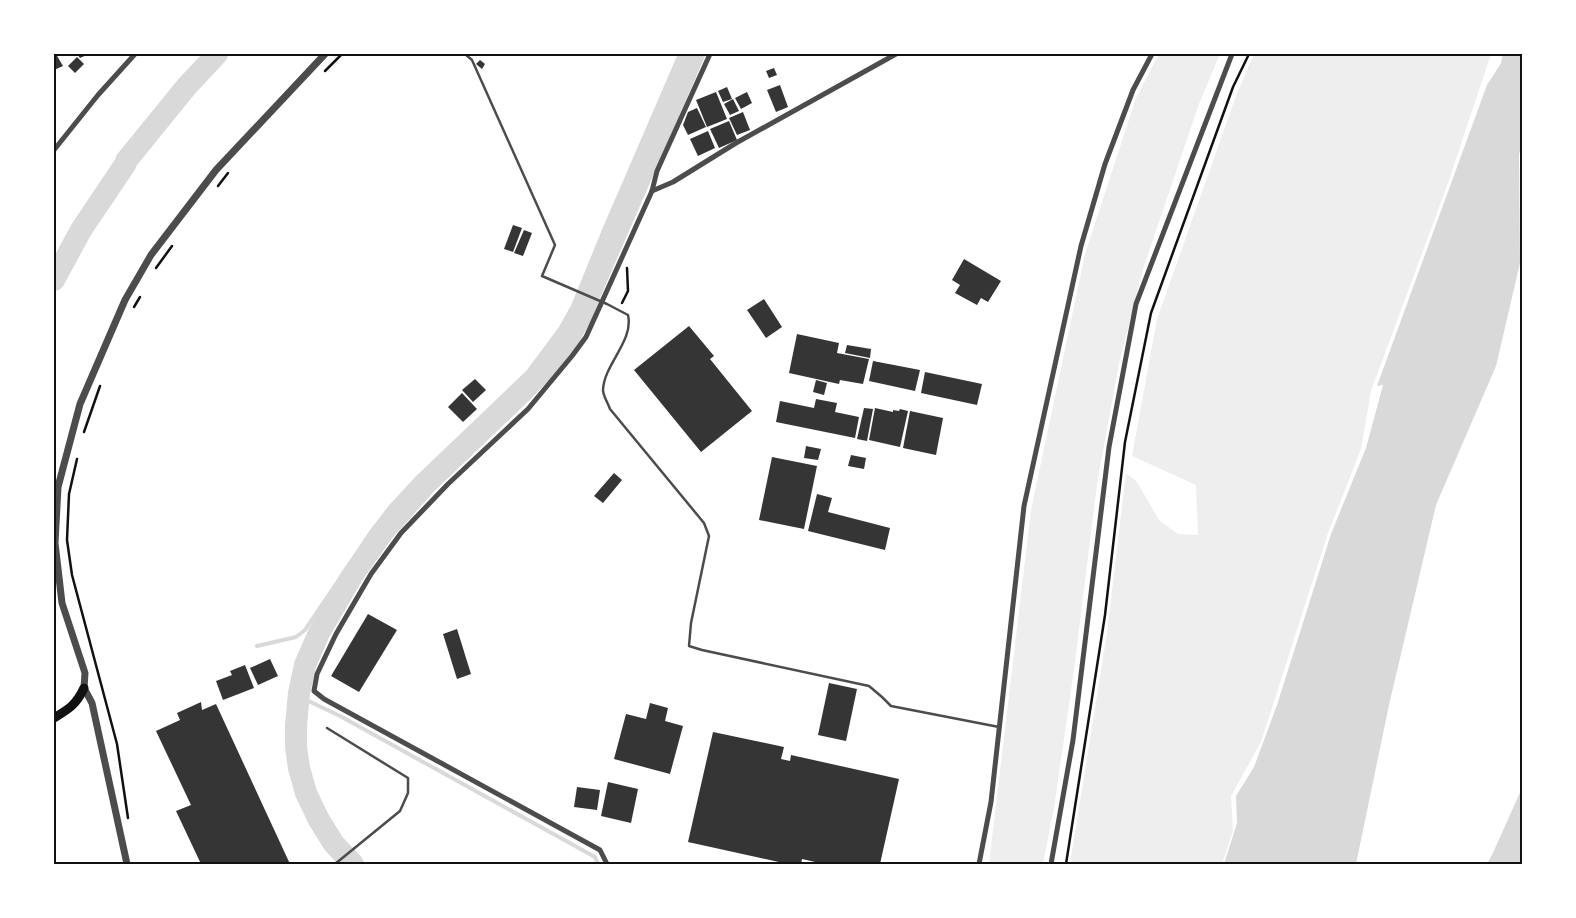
<svg xmlns="http://www.w3.org/2000/svg" width="1576" height="918" viewBox="0 0 1576 918" font-family="Spectral,serif">
<style>
.green{fill:#eee}
.water{fill:#d9d9d9}
.lines{fill:none;stroke-linecap:round;stroke-linejoin:round}
.stream{stroke:#d9d9d9;stroke-width:4}
.river{stroke:#d9d9d9;stroke-width:22}
.building{fill:#353535}
.path{stroke:#111;stroke-width:2.5}
.service{stroke:#4c4c4c;stroke-width:2.5}
.minor{stroke:#4c4c4c;stroke-width:5}
.tertiary{stroke:#4c4c4c;stroke-width:7}
.primary{stroke:#111;stroke-width:9}
.neatline{fill:none;stroke:#111;stroke-width:2}
</style>
<rect width="100%" height="100%" fill="#fff"/>
<g class="green">
<path d="M1159,54h61l-21,50 -56,165 -24,95 -22,120 -23,186 -20,138 -11,56h-54l42,-354 54,-256 51,-156z"/>
<path d="M1254,54h237l-44,132 -76,205 -10,58 -34,87 -66,206 -30,54 2,35 -11,33h-152l37,-231 19,-160 11,9 22,38 19,14 20,1 -2,-50 -64,-29 25,-137 80,-226z"/>
</g>
<g class="water">
<path d="M1503,54h19v91l-3,9 1,109 -24,103 -60,139 -47,200 -33,159h-132l13,-41 -1,-27 18,-29 23,-62 54,-171 35,-86 17,-63 -6,1 110,-301 14,-22z"/>
<path d="M1522,788v76h-35l5,-9z"/>
</g>
<g class="lines">
<g class="stream">
<path d="M257,646l39,-9 9,-7 66,-98 20,-26 25,-27 112,-107 32,-43 13,-23 31,-76 76,-176"/>
<path d="M298,696l42,20 255,141 3,7"/>
</g>
<g class="river">
<path d="M54,280l27,-50 45,-67v-2l61,-75 30,-32"/>
<path d="M353,864l-19,-20 -15,-24 -13,-27 -7,-25 -3,-21v-22l3,-32 6,-28 14,-32 33,-57 31,-44 44,-49 95,-91 30,-31 17,-23 12,-22 10,-25 103,-237"/>
</g>
</g>
<g class="building">
<path d="M54,54h2l7,12 -9,4z"/>
<path d="M77,54h12l-9,4z"/>
<path d="M77,57l7,7 -9,9 -7,-7z"/>
<path d="M480,60l5,4 -3,5 -6,-5z"/>
<path d="M774,68l3,7 -8,3 -3,-7z"/>
<path d="M780,85l8,22 -12,5 -9,-22z"/>
<path d="M727,87l5,12 -9,3 -5,-11z"/>
<path d="M716,92l11,27 -20,8 -11,-27z"/>
<path d="M747,92l5,11 -11,6 -6,-11z"/>
<path d="M733,99l6,12 -9,4 -6,-11z"/>
<path d="M697,108l9,19 -18,8 -5,-10 5,-13z"/>
<path d="M743,112l7,18 -13,5 -8,-17z"/>
<path d="M729,121l8,19 -18,8 -9,-19z"/>
<path d="M708,131l7,17 -17,8 -8,-17z"/>
<path d="M513,225l9,3 -9,24 -9,-3z"/>
<path d="M524,230l8,3 -9,23 -9,-3z"/>
<path d="M964,259l37,22 -13,21 -7,-4 -4,7 -22,-12 5,-8 -8,-5z"/>
<path d="M764,299l18,28 -16,11 -19,-28z"/>
<path d="M689,326l25,30 -4,3 42,52 -51,41 -67,-82z"/>
<path d="M797,334l42,9 -2,10 32,6 -6,25 -23,-4 -1,4 -50,-11z"/>
<path d="M847,345l24,4 -1,9 -25,-5z"/>
<path d="M873,361l47,9 -5,21 -46,-10z"/>
<path d="M925,372l57,12 -5,21 -56,-12z"/>
<path d="M475,379l11,11 -13,12 -11,-12z"/>
<path d="M816,380l11,3 -3,12 -11,-3z"/>
<path d="M462,393l15,16 -14,13 -15,-15z"/>
<path d="M816,399l21,4 -2,9 24,5 -4,21 -79,-16 4,-21 34,7z"/>
<path d="M864,408l9,1 -6,32 -10,-2z"/>
<path d="M875,408l18,4v-2l6,1 1,-2 8,2 -8,36 -31,-7z"/>
<path d="M910,411l33,7 -7,37 -33,-7z"/>
<path d="M806,446l15,3 -3,11 -14,-2z"/>
<path d="M851,455l15,3 -2,11 -16,-3z"/>
<path d="M772,457l45,9 -13,63 -45,-9z"/>
<path d="M614,473l8,7 -19,23 -9,-7z"/>
<path d="M817,494l15,4 -4,14 62,16 -5,22 -77,-19z"/>
<path d="M368,614l29,16 -38,62 -28,-16z"/>
<path d="M457,629l14,45 -14,5 -14,-45z"/>
<path d="M270,659l8,17 -20,9 -8,-17z"/>
<path d="M245,665l9,23 -31,12 -7,-19 16,-6 -2,-4z"/>
<path d="M829,683l28,6 -11,52 -28,-6z"/>
<path d="M201,702l1,8 14,-6 74,160h-89l-25,-53 15,-6 -35,-74 24,-11 -3,-7z"/>
<path d="M650,703l18,5 -3,13 18,5 -13,48 -56,-15 12,-45 20,5z"/>
<path d="M713,732l71,15 -3,12 9,2 1,-6 108,24 -19,85h-56l-22,-5 -1,5h-13l-100,-22z"/>
<path d="M608,782l30,7 -7,34 -30,-7z"/>
<path d="M577,787l23,3 -3,20 -23,-3z"/>
</g>
<g class="lines">
<g class="path">
<path d="M325,71l17,-17"/>
<path d="M218,186l10,-13"/>
<path d="M156,268l16,-22"/>
<path d="M622,303l6,-12 -1,-23"/>
<path d="M134,307l6,-10"/>
<path d="M84,432l16,-46"/>
<path d="M77,459l-8,35 -2,46 5,35 45,169 11,74"/>
<path d="M1066,864l39,-249 20,-173 26,-129 82,-226 16,-33"/>
</g>
<g class="service">
<path d="M465,54l7,6 83,185 -13,31 65,28 21,11c6,26 -24,49 -25,75 0,6 5,13 7,19l94,114 5,13 -18,87 -2,23 13,4 167,36 13,11 9,9 108,21"/>
<path d="M327,728l81,50v15l-8,18 -65,53"/>
</g>
<g class="minor">
<path d="M54,150l44,-55 37,-41"/>
<path d="M652,191l21,-9 63,-39 160,-89"/>
<path d="M607,864l-7,-14 -276,-151 -10,-8 3,-17 19,-40 35,-60 30,-41 47,-49 80,-75 44,-53 14,-19 66,-146 5,-20 53,-117"/>
<path d="M979,864l12,-62 33,-296 57,-260 24,-82 28,-74 19,-36"/>
<path d="M1051,864l22,-124 36,-293 27,-143 96,-250"/>
</g>
<path class="tertiary" d="M127,864l-35,-161 -8,-15 1,-15 -23,-70 -7,-60 3,-56 22,-83 45,-104 26,-45 65,-85 109,-116"/>
<path class="primary" d="M54,718c15,-9 22,-13 30,-30"/>
</g>
<rect width="1576" height="918" fill="none" stroke="#ffffff" stroke-width="110"/>
<rect x="55" y="55" width="1466" height="808" class="neatline"/>
</svg>
